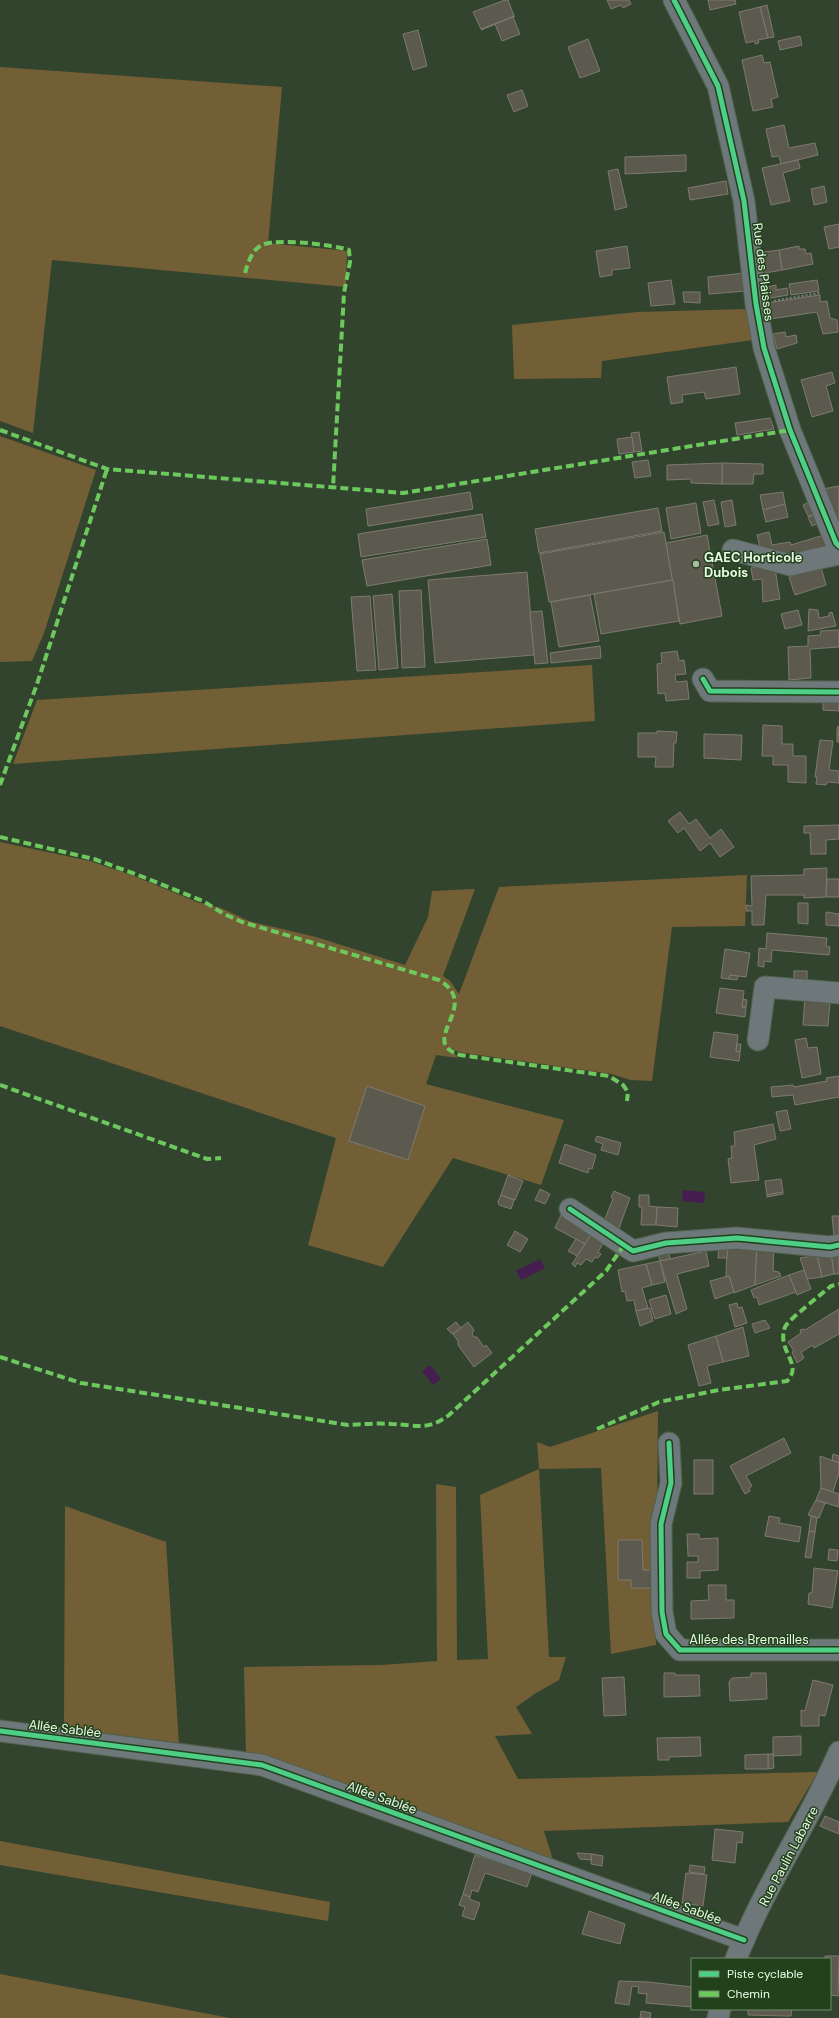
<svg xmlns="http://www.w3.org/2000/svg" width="839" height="2018" viewBox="0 0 839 2018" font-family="'DM Sans',sans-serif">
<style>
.green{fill:#735f35}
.water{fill:#461d4f}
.building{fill:#5c594f;stroke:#7e7a70}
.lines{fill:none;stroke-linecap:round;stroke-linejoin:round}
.minor-casing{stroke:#50604d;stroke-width:23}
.path{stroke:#737c7a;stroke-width:2.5;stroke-dasharray:2 2;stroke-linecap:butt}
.minor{stroke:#6e7779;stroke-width:21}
.quiet{stroke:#6dc95d;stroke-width:4;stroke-dasharray:8 4;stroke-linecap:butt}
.cycleway-casing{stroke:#22421c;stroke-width:8}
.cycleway{stroke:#4dcf88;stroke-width:5}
.poi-dot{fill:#a8bba4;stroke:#22421c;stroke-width:1.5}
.labels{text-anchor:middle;stroke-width:3;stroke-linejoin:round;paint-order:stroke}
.street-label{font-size:13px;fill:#e8fbe4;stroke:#22421c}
.poi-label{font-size:13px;font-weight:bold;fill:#e8fbe4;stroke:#22421c;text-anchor:start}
</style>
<rect width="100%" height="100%" fill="#32442e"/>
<g class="green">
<path d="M0,67l282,20 -14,156 79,8 -1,36 -294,-27 -19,173 -33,-12z"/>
<path d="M748,309l5,31 -151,21 -1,17 -87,1 -2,-54 125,-13z"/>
<path d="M0,436l96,34 -52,163 -12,28 -32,1z"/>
<path d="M592,665l3,56 -582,43 24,-64z"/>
<path d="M0,842l90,19 44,15 63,26 24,6 28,13 67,16 89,28 23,-48 4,-26 43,-2 -32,87 7,5 9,13 40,-107 248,-12 -2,51 -73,1 -20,154 -22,-1 -18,-6 -154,-22 -7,-4 7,10 -22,-3 -10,29 138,36 -23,65 -88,-27 -70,109 -75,-22 28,-107 -336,-112z"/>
<path d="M658,1411l-2,234 -45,9 -10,-186 -62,1 10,188h17l-7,23 -23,13 -20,14 16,27 -37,2 23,43 300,-7 -30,50 -244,9 11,35 -309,-112 -2,-87 137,-2 56,-4 -1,-177 20,3 1,173 31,-1 -8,-164 59,-26 -2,-27 13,5z"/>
<path d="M65,1506l101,36 13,202 -115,-15z"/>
<path d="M0,1841l330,61 -2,19 -328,-56z"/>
<path d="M0,1974l230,44h-230z"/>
</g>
<g class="water">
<path d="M683,1190l22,2 -1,11 -22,-2z"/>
<path d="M540,1259l5,9 -24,12 -5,-9z"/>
<path d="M430,1365l11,14 -8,6 -11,-14z"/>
</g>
<g class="building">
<path d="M505,0h3l6,16 -33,13 -8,-17z"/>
<path d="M607,0h22l2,4 -8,4 -2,-3 -10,4z"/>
<path d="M708,0h27l1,4 -26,6z"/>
<path d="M767,5l7,32 -6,1 -8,-31z"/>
<path d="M760,7l8,31 -10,2 1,3 -4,1v-3l-9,2 -7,-31z"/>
<path d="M515,16l-2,1 7,17 -18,7 -7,-17 -14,6z"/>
<path d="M418,30l9,36 -14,4 -10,-36z"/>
<path d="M800,36l2,9 -22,5 -2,-9z"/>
<path d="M588,39l12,32 -20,7 -12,-31z"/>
<path d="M762,55l2,8 6,-1 8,35 -7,2 2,8 -20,4 -11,-51z"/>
<path d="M522,90l6,16 -14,6 -7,-17z"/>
<path d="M784,125l5,23 26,-5 3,12 -37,9 -2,-8 -7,1 -6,-28z"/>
<path d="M686,155v16l-61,3v-17z"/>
<path d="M798,160l2,8 -17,5 7,28 -19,4 -9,-37z"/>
<path d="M618,169l9,38 -12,3 -7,-39z"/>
<path d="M726,181l2,13 -38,6 -2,-12z"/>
<path d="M824,186l3,16 -13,3 -3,-16z"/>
<path d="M839,224v23l-10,2 -5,-22z"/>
<path d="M627,246l3,22 -18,2v5l-12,2 -4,-26z"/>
<path d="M799,246v3h6l1,5 5,-1 2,11 -31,6 -3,-20z"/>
<path d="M779,250l3,20 -22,4 -3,-21z"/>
<path d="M745,273l1,18 -37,3 -1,-17z"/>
<path d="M671,280l4,24 -24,2 -3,-23z"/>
<path d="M817,280l2,11 -28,4 -2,-11z"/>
<path d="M776,285v5l11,-2 1,7 -23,4 -2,-11z"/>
<path d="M683,292h17v11l-16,-1z"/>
<path d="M820,295v7l7,-1 3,17 7,2 1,12 -15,2 -6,-22 -47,7 -4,-16z"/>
<path d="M785,332l1,5 10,-2 1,8 -20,6 -4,-15z"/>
<path d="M736,367l4,27 -34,5 -2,-7 -22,3 1,7 -12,2 -4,-27z"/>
<path d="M832,372l3,11 -9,3 7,25 -21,6 -11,-37z"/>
<path d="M770,418l4,11 -37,6 -2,-12z"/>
<path d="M639,432l3,19 -8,1 -3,-19z"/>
<path d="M632,437l2,15 -15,2 -2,-15z"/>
<path d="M648,460l3,16 -16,2 -3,-16z"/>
<path d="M722,463l41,1v10h-9l-1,10h-31z"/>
<path d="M722,463v21l-31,-1v-4l-24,1v-15z"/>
<path d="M839,486v45l-16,-42z"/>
<path d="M470,492l3,17 -105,17 -2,-17z"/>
<path d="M783,492l2,12 -22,6 -3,-15z"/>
<path d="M714,500l5,24 -11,2 -5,-24z"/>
<path d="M732,500l4,25 -11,2 -4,-25z"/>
<path d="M809,502l6,13 -7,1 -5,-11z"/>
<path d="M696,503l5,30 -30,6 -5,-31z"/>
<path d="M785,504l3,13 -22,5 -3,-12z"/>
<path d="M658,508l4,23 -123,22 -4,-24z"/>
<path d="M482,514l4,23 -125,20 -3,-23z"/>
<path d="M815,515l4,8 -7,3 -4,-9z"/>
<path d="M664,532l9,48 -124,22 -9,-48z"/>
<path d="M769,532l3,13 18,-3 1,3 33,-10 6,13 -47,10 -12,-3 -1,-6 -9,2 -4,-16z"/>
<path d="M707,535l15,81 -42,8 -14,-81z"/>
<path d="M487,539l4,26 -124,21 -5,-26z"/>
<path d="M774,563l6,36 -17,3 -1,-23 -9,1 -2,-12z"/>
<path d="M821,567l5,18 -31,10 -6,-18z"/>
<path d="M527,572l7,83 -99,8 -7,-83z"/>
<path d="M673,580l6,41 -78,13 -7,-40z"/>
<path d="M421,590l4,77 -23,1 -3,-77z"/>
<path d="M392,594l6,74 -19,2 -6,-74z"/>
<path d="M590,595l9,46 -40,6 -8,-45z"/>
<path d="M370,596l6,74 -19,1 -6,-74z"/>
<path d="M809,609l9,1 1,8 10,-2v-3l3,-1 4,14 -28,5z"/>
<path d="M798,610l4,15 -17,4 -4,-15z"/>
<path d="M542,611l6,52 -13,1 -5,-52z"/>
<path d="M839,630v17l-29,2 1,29 -22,2 -1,-33 20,-1v-10l13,-1 -1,-4z"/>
<path d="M600,646l1,12 -50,5 -1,-10z"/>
<path d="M677,651l2,10 5,-1 2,14 -11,1 1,7 11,-1 2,18 -23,2 -1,-8 -7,1 -1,-30 5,-1 -1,-10z"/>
<path d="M823,698h16v13l-16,-1z"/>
<path d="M763,725l19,1v18h11v12h13v27l-18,-1v-17h-15v-9h-11z"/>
<path d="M838,726l1,16h-2v-12z"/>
<path d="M657,731l20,1 -1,11h-2l-1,24h-18l1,-10h-18v-24h19z"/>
<path d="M704,734l38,1 -1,25 -37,-2z"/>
<path d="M820,740l13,1 -4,29 10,1v12l-12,-1 -1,3 -10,-1 1,-7h-2z"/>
<path d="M680,812l9,12 7,-5 14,19 11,-9 13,18 -14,10 -10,-14 -10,8 -16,-23 -6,5 -10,-12z"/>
<path d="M839,825v14l-13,1v14h-15l-1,-21h-6v-7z"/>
<path d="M827,868l-1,29 -22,1v-3h-38l-2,30h-12v-14h-6v-6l6,1 -1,-30 53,-1v-6z"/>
<path d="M827,879h12v18h-13z"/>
<path d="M798,903h10v21l-10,-1z"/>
<path d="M826,912l13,2v12l-13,-1z"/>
<path d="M767,933l60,5 -1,8 4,1 -1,8 -57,-5 -1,12 -7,-1v6l-6,-1 1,-18 7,1z"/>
<path d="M725,949l25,4 -4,24 -16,-2 -1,4 -8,-1z"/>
<rect x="794" y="971" width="13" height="10"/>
<path d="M730,975l8,1 -1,4 -8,-1z"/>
<path d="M720,988l24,3 -2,16h4l-1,10 -29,-4z"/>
<path d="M805,996l25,6 -2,24 -25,-1z"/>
<path d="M743,999l4,1 -1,7h-4z"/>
<path d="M714,1032l24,3 -2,16 4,1 -1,9 -29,-4z"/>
<path d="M806,1038l2,10 9,-1 4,27 -19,4 -7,-38z"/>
<path d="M737,1044h4l-1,8 -4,-1z"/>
<path d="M839,1076v21l-44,8 -2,-10 -21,2 -1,-10 22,-2 1,2 33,-6 -1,-3z"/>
<path d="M367,1086l58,20 -17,54 -59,-19z"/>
<path d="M787,1110l4,19 -11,2 -4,-19z"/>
<path d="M773,1124l3,15 -22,6 5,35 -28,3 -3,-24 4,-1 -1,-12h4l-1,-14z"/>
<path d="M597,1136l24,7 -3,12 -17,-5 2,-6 -8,-3z"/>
<path d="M565,1144l31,11 -4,14 -3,-1 -1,5 -29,-10z"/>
<path d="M508,1175l15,6 -8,19 -14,-5z"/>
<path d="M781,1179l2,13 -16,3 -2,-14z"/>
<path d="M540,1189l10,5 -5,10 -10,-4z"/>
<path d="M614,1191l16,7 -12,33 -14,-10 9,-22 -2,-2z"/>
<path d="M783,1192v2l-16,3v-2z"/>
<path d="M501,1195l13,5 -3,9 -12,-4 -1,-3z"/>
<path d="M639,1195h10v11l8,1 -1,18h-15l1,-18h-3z"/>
<path d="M657,1207l21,1 -1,19 -21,-2z"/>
<path d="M562,1213l32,17 -9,14 -30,-16z"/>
<path d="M832,1216h7v20h-5z"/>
<path d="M594,1230l13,7 -9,15 3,2 -3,4 -3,-1 -3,5 -6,-3 -5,6 -4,-2 -2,4 -3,-3z"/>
<path d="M515,1231l13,8 -8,13 -13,-7z"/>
<path d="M576,1239l9,5 -8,12 -9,-5z"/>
<path d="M727,1242l30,2 -2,41 -21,8 -5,-17 -3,1z"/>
<path d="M719,1243l9,1 -1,14h-9z"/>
<path d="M757,1244l17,2 -1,25 6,1 2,4 -26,9z"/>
<path d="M706,1251l3,15 -32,8 10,35 -11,5 -16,-53z"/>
<path d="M839,1251v23h-5l-3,-21z"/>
<path d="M669,1252l1,7 -10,2 -2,-7z"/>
<path d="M831,1253l3,21 -12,3 -5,-22z"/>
<path d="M817,1255l5,22 -15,2 -7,-21z"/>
<path d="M660,1261l5,21 -13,3 -6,-21z"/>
<path d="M646,1264l6,21 -10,3 6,20 -12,3 -2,-11 -7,1 -2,-10 -3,1 -4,-22z"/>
<path d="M804,1270l7,19 -14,6 -8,-20z"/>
<path d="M789,1275l7,17 -37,13 -2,-8 -3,1 -3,-8z"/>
<path d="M729,1276l5,16 -19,7 -5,-18z"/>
<path d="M666,1295l5,19 -16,5 -6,-19z"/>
<path d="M737,1303l1,5 4,-1 5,16 -12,4 -6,-22z"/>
<path d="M650,1308l3,13 -13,5 -4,-15z"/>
<path d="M839,1309v25l-25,14 -1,-3 -12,7 3,6 -7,5 -5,-11 2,-1 -6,-9 13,-9 -1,-3 4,-1 1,1z"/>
<path d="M765,1320l5,8 -15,5 -3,-9z"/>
<path d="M456,1322l5,6 -9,6 -5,-5z"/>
<path d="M468,1322l6,8 -2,4 2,3h3l7,10 2,-2 6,8 -18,14 -16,-22v-4l-5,-7z"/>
<path d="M743,1327l6,29 -26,6 -7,-26z"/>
<path d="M716,1336l7,26 -16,4 4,17 -12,3 -11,-41z"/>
<path d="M784,1438l7,15 -45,23 6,10 -3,2 1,3 -5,3 -15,-28z"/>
<path d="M833,1454l6,2v7l-7,-3z"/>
<path d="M820,1456l19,7v10l-6,19 -12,-4z"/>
<rect x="694" y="1460" width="19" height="34"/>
<path d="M821,1488l18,6v13l-23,-7z"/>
<path d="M816,1500l9,3 -6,15 -11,-3z"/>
<path d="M769,1516l11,2 -1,5 22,4 -2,15 -34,-6z"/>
<path d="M811,1516l6,2 -2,14 -6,-1z"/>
<path d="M809,1531l6,1 -4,26 -6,-1z"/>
<path d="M687,1534h12v5l19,-1v32l-18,1v7h-13v-16h11v-6h-10z"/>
<path d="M618,1540h24l1,30h11v18h-23v-8h-13z"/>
<path d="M829,1549l9,1 -1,11 -9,-1z"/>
<path d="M814,1568l24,3 -6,37 -24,-4 1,-11h3z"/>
<path d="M708,1585h18v15h8v18l-43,1v-18l18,-1z"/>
<path d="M664,1673h11v2h24l1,21 -36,1z"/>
<path d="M751,1673h15l1,26 -37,2 -1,-19 3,-4 19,-1z"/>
<path d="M624,1677l2,38 -22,1 -2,-38z"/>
<path d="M813,1680l20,5 -8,31 -6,-1v11h-18v-16l4,1z"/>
<path d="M801,1736v19l-28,1v-19z"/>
<path d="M700,1737l1,19 -32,1v3h-11l-1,-22z"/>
<path d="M768,1754h5l1,14 -6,1z"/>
<path d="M768,1754v15h-23v-14z"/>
<path d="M825,1816l14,6v12l-19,-8z"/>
<path d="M715,1829l28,3 -1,11 -5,-1 -2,21 -23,-3z"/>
<path d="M577,1853l15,1 -1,6 -11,-1z"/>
<path d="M592,1854l11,2 -1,10 -11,-2z"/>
<path d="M475,1855l57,17 -5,15 -42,-14 -7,19 -6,-2 -2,7 -7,-3z"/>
<path d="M690,1865l15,2 -1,7 -15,-2z"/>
<path d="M686,1873l21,2 -4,31 -21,-3z"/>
<path d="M463,1894l7,3 -1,2 11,4 -6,17 -12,-4 3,-9 -6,-2z"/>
<path d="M589,1911l36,13 -5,20 -38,-10z"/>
<path d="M825,1956h14l-1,40 -8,-1v-36h-5z"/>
<path d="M619,1981l29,1 44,5v20l-46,-4 1,-9 -9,-1 1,-6 -7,-1 -3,19 -14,-2z"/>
<path d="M748,2009h44l-1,7h-6l-37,-1z"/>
<path d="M641,2011l10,2 -1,5h-10z"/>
</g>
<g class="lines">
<defs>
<g id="minor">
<path d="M674,0l44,86 26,115 12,103 8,44 26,82 46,113 3,3"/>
<path d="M733,550l57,15 49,-11"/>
<path d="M703,679l7,12 129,1"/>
<path d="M758,1040l7,-53 74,6"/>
<path d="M570,1209l63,42 33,-8 71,-5 93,9 9,-2"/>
<path d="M669,1443l2,40 -10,41 1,88 4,22 14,16h159"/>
<path d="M0,1731l262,34 482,175"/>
<path d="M736,1959c27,-71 73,-136 103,-207"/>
<path d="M718,2018l2,-9"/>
</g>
</defs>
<use href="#minor" class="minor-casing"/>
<path class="path" d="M774,301l46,-8"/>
<use href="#minor" class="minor"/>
<g class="quiet">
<path d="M245,273c3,-10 6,-21 15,-27 13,-9 74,-1 89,4l1,12 -6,31 -11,194"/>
<path d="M0,430l107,39 296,24 387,-63"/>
<path d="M0,785l37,-101 70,-215"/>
<path d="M0,837l94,22 44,16 65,26 21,13 18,8 197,58c44,26 -23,61 21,75l149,21 14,9 5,7 -1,9"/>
<path d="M0,1085l207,74 14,-1"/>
<path d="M0,1357l81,26 267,42c15,-1 30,-2 44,-1 24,1 36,7 57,-9l157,-144 18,-26"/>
<path d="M597,1429l62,-27 60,-12 68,-9c17,-17 -11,-30 -2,-54 3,-7 38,-34 46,-41l8,-2"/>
</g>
<defs>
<g id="cycleway">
<path d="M674,0l44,86 26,115 12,103 8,44 26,82 46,113 3,3"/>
<path d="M703,679l7,12 129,1"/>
<path d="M570,1209l63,42 33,-8 71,-5 93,9 9,-2"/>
<path d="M669,1443l2,40 -10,41 1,88 4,22 14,16h159"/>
<path d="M0,1731l262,34 482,175"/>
</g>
</defs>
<use href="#cycleway" class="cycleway-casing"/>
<use href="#cycleway" class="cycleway"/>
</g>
<circle class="poi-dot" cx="696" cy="564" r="4"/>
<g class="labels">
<g class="street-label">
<text transform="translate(764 272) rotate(83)" y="5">Rue des Plaisses</text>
<text x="749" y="1644">Allée des Bremailles</text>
<text transform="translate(65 1728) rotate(7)" y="5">Allée Sablée</text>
<text transform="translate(382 1797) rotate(20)" y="5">Allée Sablée</text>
<text transform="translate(788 1856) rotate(-62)" y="5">Rue Paulin Labarre</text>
<text transform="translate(687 1907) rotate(20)" y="5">Allée Sablée</text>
</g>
<g class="poi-label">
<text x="704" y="562">GAEC Horticole<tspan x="704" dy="15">Dubois</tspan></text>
</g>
</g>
<rect x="691" y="1958" width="140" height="52" fill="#22421c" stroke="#718c6c"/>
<rect x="699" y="1971" width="20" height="6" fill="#4dcf88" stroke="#718c6c"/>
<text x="727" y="1978" font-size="12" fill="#e8fbe4">Piste cyclable</text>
<rect x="699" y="1991" width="20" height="6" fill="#6dc95d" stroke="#718c6c"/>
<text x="727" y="1998" font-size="12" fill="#e8fbe4">Chemin</text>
</svg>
